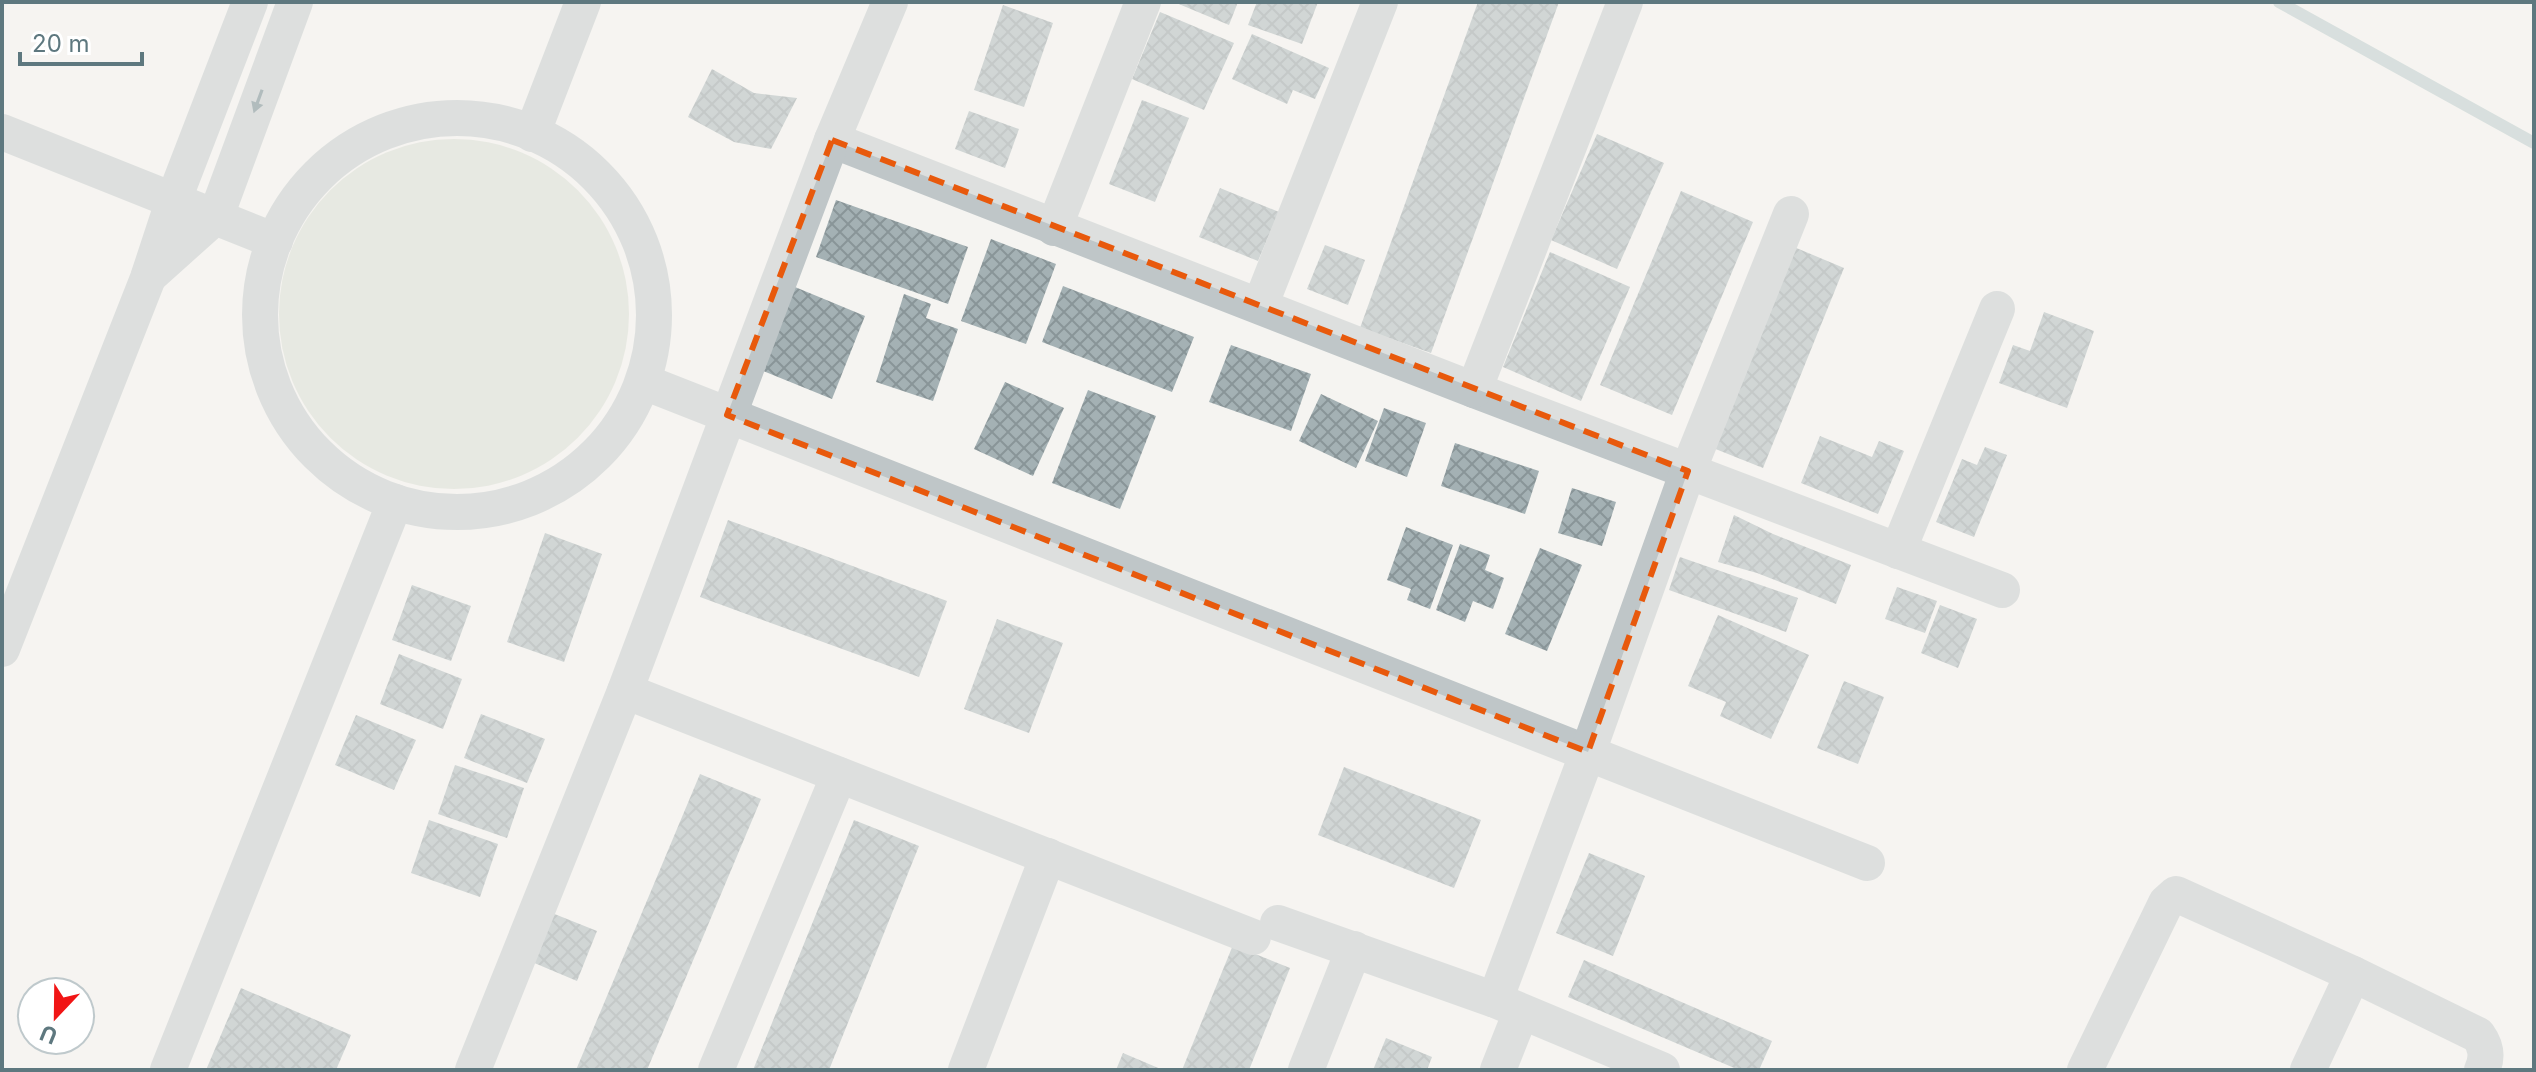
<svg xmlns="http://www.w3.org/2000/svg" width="2536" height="1072" viewBox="0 0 2536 1072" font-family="Inter,sans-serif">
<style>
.park{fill:#d6dbd0}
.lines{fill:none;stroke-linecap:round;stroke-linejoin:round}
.stream{stroke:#b3c6c7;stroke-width:12}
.building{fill:url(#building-cross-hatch)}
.minor{stroke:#bfc6c8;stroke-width:36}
.oneway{fill:#5e787f}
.marked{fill:none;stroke:#e8590c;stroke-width:6;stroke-dasharray:16 10;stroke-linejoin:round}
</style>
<defs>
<pattern id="building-cross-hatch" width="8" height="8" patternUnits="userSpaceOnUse" patternTransform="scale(2)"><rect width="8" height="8" fill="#a4b1b4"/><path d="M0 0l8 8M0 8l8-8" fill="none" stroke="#899598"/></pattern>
</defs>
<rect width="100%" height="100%" fill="#f5f4f1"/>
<circle class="park" cx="454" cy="314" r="175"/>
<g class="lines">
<path class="stream" d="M2279,2l255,141"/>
</g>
<g class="building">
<path d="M1174,2h64l-9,23z"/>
<path d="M1257,2h61l-16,42 -54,-19z"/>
<path d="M1478,2h81l-128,351 -71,-25z"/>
<path d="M1003,5l50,18 -29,84 -50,-17z"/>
<path d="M1160,12l74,31 -30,67 -72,-31z"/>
<path d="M1252,34l77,34 -14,31 -22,-9 -6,14 -55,-25z"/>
<path d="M712,69l42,24 43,5 -26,51 -37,-7 -46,-25z"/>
<path d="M1142,100l47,18 -34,84 -46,-18z"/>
<path d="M969,111l50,18 -14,39 -50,-19z"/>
<path d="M1597,134l67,29 -47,106 -66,-29z"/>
<path d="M1220,188l59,24 -21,49 -59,-24z"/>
<path d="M1681,191l72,31 -81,193 -72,-30z"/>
<path d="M836,200l132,47 -20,57 -132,-47z"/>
<path d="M991,239l65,25 -30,80 -65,-23z"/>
<path d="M1325,245l40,15 -17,45 -41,-16z"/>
<path d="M1794,247l50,21 -81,200 -50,-20z"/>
<path d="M1550,252l80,35 -49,114 -78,-34z"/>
<path d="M1063,286l131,51 -22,55 -130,-50z"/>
<path d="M795,287l70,29 -33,83 -71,-29z"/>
<path d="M904,294l27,10 -5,14 32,11 -25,72 -57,-19z"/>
<path d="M2044,312l50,19 -27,77 -68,-25 14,-38 17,6z"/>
<path d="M1231,345l80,29 -20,57 -82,-29z"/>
<path d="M1005,382l59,26 -31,68 -59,-27z"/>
<path d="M1088,390l68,26 -36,93 -68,-26z"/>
<path d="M1321,394l57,27 -22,47 -57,-27z"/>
<path d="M1384,408l42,15 -19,54 -42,-16z"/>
<path d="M1820,436l52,21 7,-16 25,10 -26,63 -77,-31z"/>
<path d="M1455,443l84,28 -14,43 -84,-28z"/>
<path d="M1985,447l22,8 -33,82 -38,-15 26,-63 15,6z"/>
<path d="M1572,488l44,14 -14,44 -44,-13z"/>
<path d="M1734,515l39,19 78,31 -15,39 -79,-31 -39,-11z"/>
<path d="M728,520l219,81 -28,76 -219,-80z"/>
<path d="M1406,527l47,18 -23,64 -23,-9 4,-11 -24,-9z"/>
<path d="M545,533l57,21 -38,108 -57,-20z"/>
<path d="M1460,544l30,11 -5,15 19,8 -11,31 -20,-8 -8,21 -29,-12z"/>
<path d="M1540,548l42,17 -35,86 -42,-17z"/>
<path d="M1680,557l118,41 -12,34 -117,-42z"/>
<path d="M412,585l59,21 -20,55 -59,-21z"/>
<path d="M1897,587l40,14 -12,32 -40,-14z"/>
<path d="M1940,605l37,14 -19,49 -37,-15z"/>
<path d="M1718,615l91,40 -38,84 -51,-23 6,-14 -38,-16z"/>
<path d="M997,619l66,24 -34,90 -65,-24z"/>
<path d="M399,654l63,25 -19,50 -63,-25z"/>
<path d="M1844,681l40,16 -26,67 -41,-16z"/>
<path d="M481,714l64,25 -18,44 -63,-25z"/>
<path d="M356,715l60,25 -22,50 -59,-25z"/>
<path d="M455,765l69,23 -17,50 -69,-24z"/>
<path d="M1344,767l137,53 -27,68 -136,-53z"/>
<path d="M700,774l61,25 -114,271h-71z"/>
<path d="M429,820l69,24 -18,53 -69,-24z"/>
<path d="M854,820l65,26 -86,214 -4,10h-76z"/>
<path d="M1589,853l56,23 -32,80 -57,-23z"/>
<path d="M552,913l45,18 -20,50 -45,-19z"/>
<path d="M1233,945l57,23 -41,102h-67z"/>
<path d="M1584,960l188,81 -13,29h-20l-171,-73z"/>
<path d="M241,988l110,47 -15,35h-130z"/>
<path d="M1386,1038l46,19 -5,13h-54z"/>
<path d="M1123,1053l40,17h-47z"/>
</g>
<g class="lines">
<g class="minor">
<circle cx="457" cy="315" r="197"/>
<path d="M2,132l273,109"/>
<path d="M532,134l51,-132"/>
<path d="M832,140l642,250 528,200"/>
<path d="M1054,228l89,-226"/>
<path d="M149,276l67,-60 79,-214"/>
<path d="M1260,306l120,-304"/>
<path d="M644,382l1223,481"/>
<path d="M1474,390l151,-388"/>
<path d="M1898,551l99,-242"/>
<path d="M2,649l146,-371 26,-79 76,-197"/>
<path d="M625,691l628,246"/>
<path d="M1278,923l217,77 167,70"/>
<path d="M1495,1000l93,-248 100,-281 103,-257"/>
<path d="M168,1070l227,-568"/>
<path d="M473,1070l152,-379 207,-551 58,-138"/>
<path d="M716,1070l123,-295"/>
<path d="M966,1070l82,-214"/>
<path d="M1306,1070l48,-121"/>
<path d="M1498,1070l23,-58"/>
<path d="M2085,1070l81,-167 10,-9 177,80"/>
<path d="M2308,1070l45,-96 125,61c8,11 10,22 4,35"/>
</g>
</g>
<defs><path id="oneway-solid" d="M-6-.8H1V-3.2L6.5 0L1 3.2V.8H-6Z" transform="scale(2)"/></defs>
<use class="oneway" href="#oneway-solid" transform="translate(258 101) rotate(110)"/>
<path d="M0 0H2536V1072H0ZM832,140l856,331 -100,281 -861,-337z" fill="#f5f4f1" fill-opacity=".55" fill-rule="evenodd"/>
<path class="marked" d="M832,140l856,331 -100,281 -861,-337z"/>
<rect width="2536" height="1072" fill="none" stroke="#5e787f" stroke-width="8"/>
<g transform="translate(56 1016) rotate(202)"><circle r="38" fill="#ffffff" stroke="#bfc9cc" stroke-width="2"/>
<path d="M0-6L14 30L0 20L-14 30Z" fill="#f11515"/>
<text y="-12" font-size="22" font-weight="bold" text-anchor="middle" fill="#5e787f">U</text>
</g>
<path d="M20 52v12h122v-12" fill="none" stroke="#5e787f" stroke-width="4"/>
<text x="32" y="52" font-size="24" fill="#5e787f" stroke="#ffffff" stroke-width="6" paint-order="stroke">20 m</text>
</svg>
